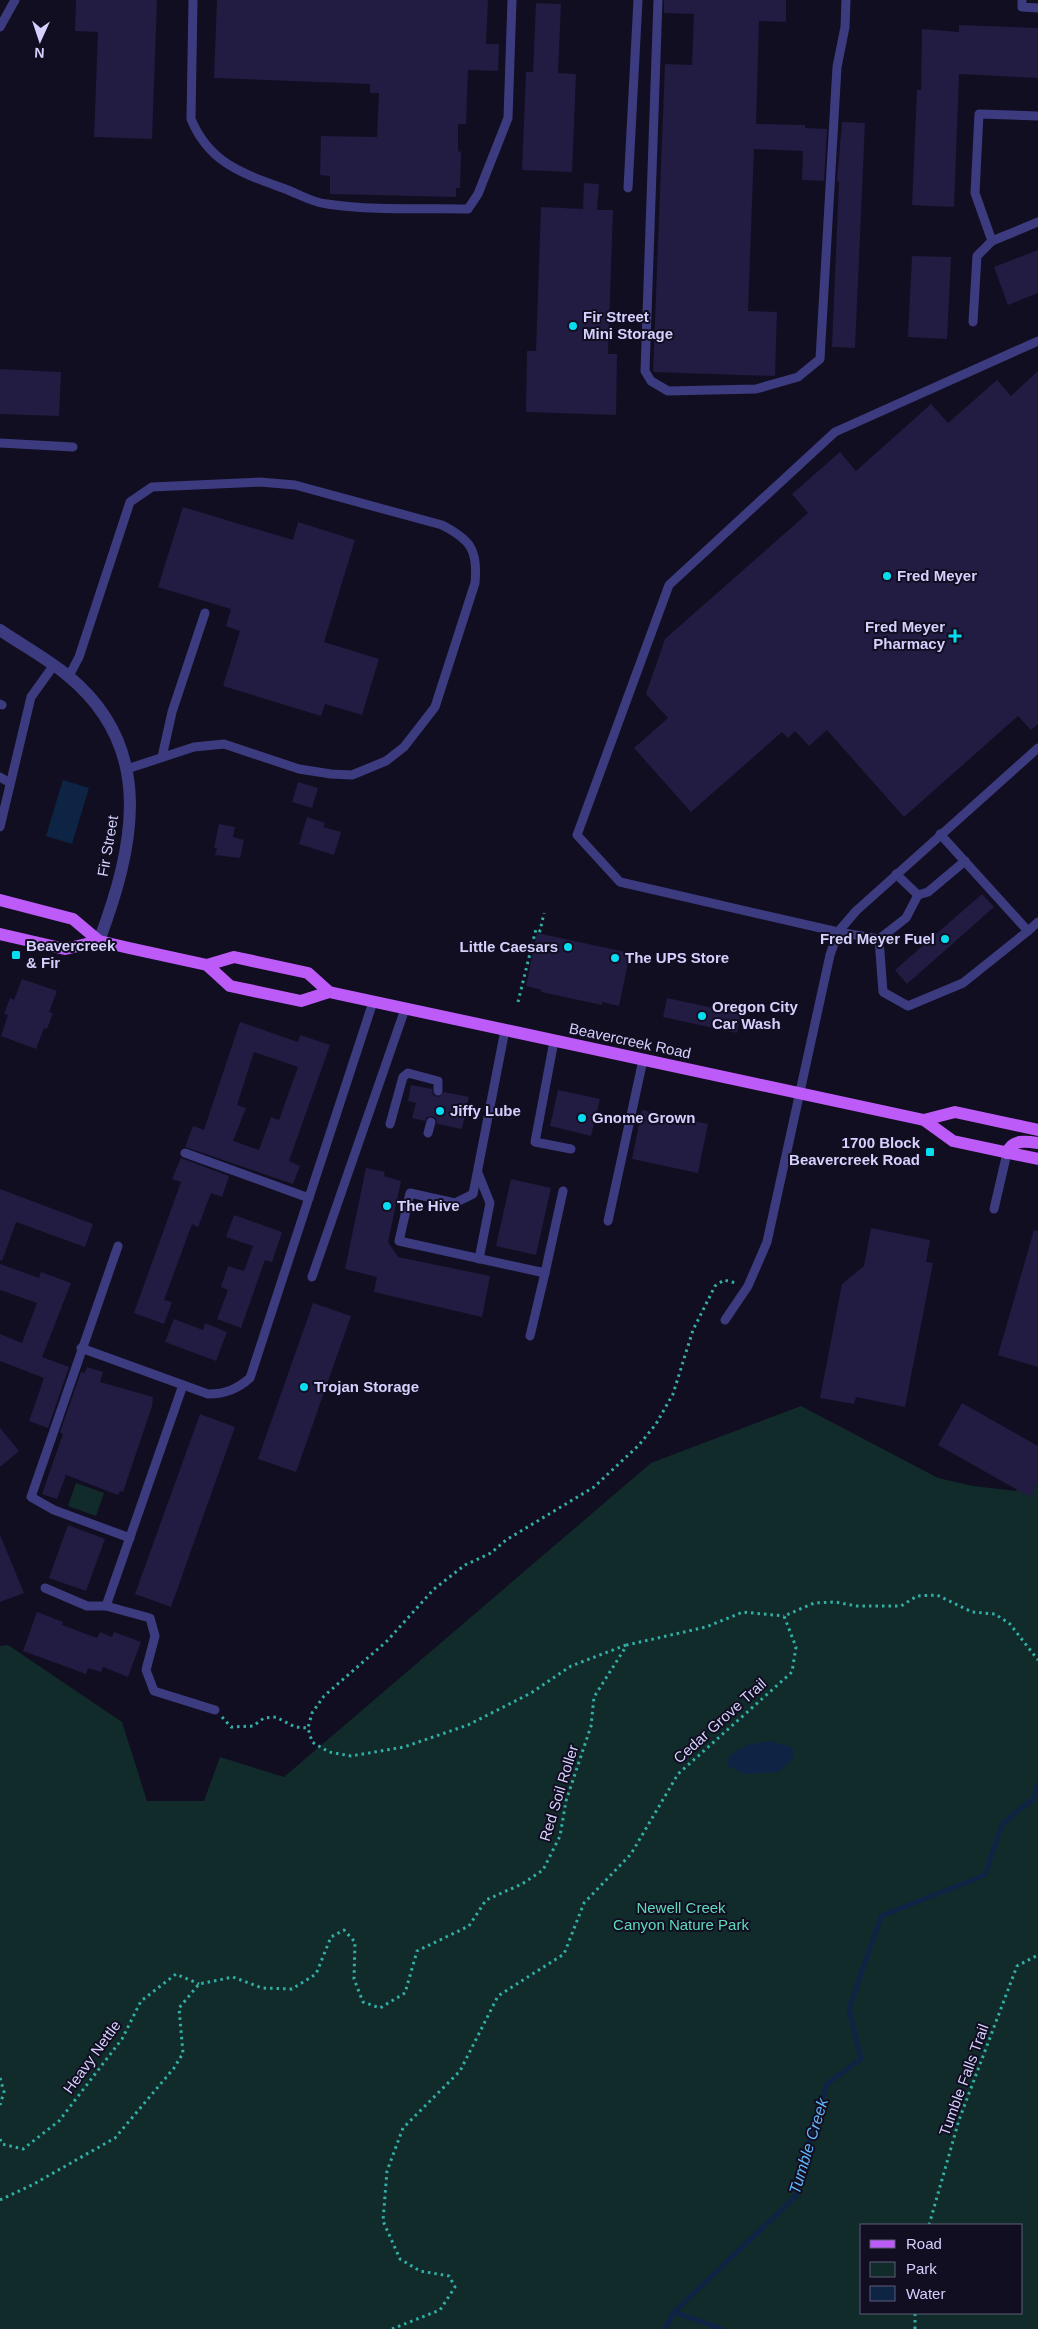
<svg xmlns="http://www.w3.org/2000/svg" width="1038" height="2329" viewBox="0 0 1038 2329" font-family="Helvetica,sans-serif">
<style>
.green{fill:#112b2a;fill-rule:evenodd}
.water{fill:#0e2445}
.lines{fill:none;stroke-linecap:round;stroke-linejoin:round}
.stream{stroke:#0e2445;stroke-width:5}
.building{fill:#221b42;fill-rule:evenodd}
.path{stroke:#32afa6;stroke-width:3;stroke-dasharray:2.5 4;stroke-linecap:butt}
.service{stroke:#3d3b7f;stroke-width:9}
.tertiary{stroke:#3d3b7f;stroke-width:12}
.primary{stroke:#bd5bf9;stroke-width:12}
.poi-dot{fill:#08dcf1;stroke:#110e21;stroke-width:2}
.labels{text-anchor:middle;stroke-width:4;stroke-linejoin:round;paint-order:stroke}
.poi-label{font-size:15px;font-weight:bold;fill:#d5d0fd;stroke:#110e21;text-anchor:start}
.street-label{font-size:15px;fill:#d5d0fd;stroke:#110e21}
.park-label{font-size:15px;fill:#5fdbbb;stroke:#110e21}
.water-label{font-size:16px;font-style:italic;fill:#62b5fa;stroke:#110e21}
</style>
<rect width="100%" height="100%" fill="#110e21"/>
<g class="green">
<path d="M801,1406l137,72 35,8 43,5 22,-30v868h-1038v-683l8,-1 114,77 25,79h57l16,-44 64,20 367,-314zM862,2225h160v88h-160z"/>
<path d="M76,1483l28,10 -8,23 -28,-10z"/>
</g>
<g class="water">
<path d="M63,780l26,8 -17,56 -26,-8z"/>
<path d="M770,1741l22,6 2,10 -15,15 -33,2 -19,-8 2,-10 18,-11z"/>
</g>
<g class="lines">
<g class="stream">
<path d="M674,2312l48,17"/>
<path d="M665,2329l9,-17 122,-116 12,-53 19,-59 34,-25 -12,-50 32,-93 104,-41 17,-51 32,-26 4,-13"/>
</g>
</g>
<g class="building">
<path d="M76,0h81l-5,139 -58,-2 4,-105 -23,-1z"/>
<path d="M217,0h271l-2,44h13l-1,27 -30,-1 -2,54h-8v27l3,1 -1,36h-4v9l-126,-3v-18l-10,-1 1,-39 56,1 2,-44h-9v-9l-156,-6z"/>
<path d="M664,0h122v22l-27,-1 -3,103 49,1v3l22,1 -3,52 -22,-1 1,-29 -49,-2 -6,162 29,1 -2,64 -122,-4 12,-308 27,1 2,-51 -30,-1z"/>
<path d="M536,3l25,1 -3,69 18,1 -4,98 -50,-2 4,-98h7z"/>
<path d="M959,25l79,3v50l-79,-4 -5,133 -42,-2 5,-115h4l1,-61 37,3z"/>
<path d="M842,122l23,1 -10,225 -23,-1 7,-166h-2z"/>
<path d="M584,183l15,1 -2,26h16l-5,144h9l-1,61 -90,-3 1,-61h9l5,-144 42,2z"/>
<path d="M1038,250v43l-30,12 -14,-38z"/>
<path d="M912,256l39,1 -4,82 -39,-2z"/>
<path d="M0,369l61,3 -2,44 -59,-2z"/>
<path d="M1038,371v353l-7,6 -13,-14 -114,101 -77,-87 -18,16 -14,-15 -7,7 -6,-6 -91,80 -57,-64 34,-30 -22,-24 19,-55 143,-126 -16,-19 48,-42 16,19 75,-67 17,19 49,-43 14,16z"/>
<path d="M183,507l110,33 5,-18 57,18 -31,102 55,17 -17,56 -37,-11 -4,12 -98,-30 17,-55 -14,-5 5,-17 -73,-22z"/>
<path d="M298,782l20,6 -6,20 -20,-6z"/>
<path d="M307,817l18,6 -2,4 18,5 -7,23 -35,-11z"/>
<path d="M219,824l16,3 -2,10 11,3 -4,18 -25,-3 2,-7h-3z"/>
<path d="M982,894l12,13 -87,77 -12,-14z"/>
<path d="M537,933l93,20 -11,53 -17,-4v3l-61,-13 1,-2 -16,-4z"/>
<path d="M22,979l35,12 -8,21 4,1 -6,16 -3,-1 -8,21 -35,-13 7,-21 -4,-1 6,-16 4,2z"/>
<path d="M667,998l74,16 -4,19 -74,-16z"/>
<path d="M240,1022l58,20 2,-7 30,10 -41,116 11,5 -7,18 -108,-37 8,-21 11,4zM254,1052l44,15 -19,53 -8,-3 -12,33 -26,-9 13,-33 -9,-3z"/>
<path d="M411,1085l21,4 1,6 5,2 6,-5 25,5 -7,32 -25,-5 -1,-6 -4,-2 -5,1 -2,4 -13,-3 4,-15 -8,-2z"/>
<path d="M558,1090l42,9 -9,37 -41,-10z"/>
<path d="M642,1110l66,14 -10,49 -66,-14z"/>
<path d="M181,1158l48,18 -7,21 -11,-4 -13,34 -6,-3 -28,76 8,2 -8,22 -30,-11 47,-131 -9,-3z"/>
<path d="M366,1168l19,4 -1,4 17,5 -13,61 10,15 92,19 -8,41 -108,-25 3,-15 -32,-8z"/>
<path d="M511,1179l40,9 -15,67 -40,-9z"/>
<path d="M0,1189l93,35 -8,23 -69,-25 -14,39 -2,-1z"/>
<path d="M234,1215l48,17 -10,30 -7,-2 -24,68 -24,-9 11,-29 -7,-3 7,-21 16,5 9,-25 -27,-9z"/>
<path d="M871,1228l59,12 -4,22 7,1 -28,144 -49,-10 -2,7 -34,-6 22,-114 22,-18z"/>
<path d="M1034,1230l4,1v136l-40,-12z"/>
<path d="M0,1264l39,14 2,-6 30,11 -29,74 27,10 -21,61 -19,-7 15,-43 -44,-17v-27l22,9 15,-40 -37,-13z"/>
<path d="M313,1303l38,13 -55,156 -38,-13z"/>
<path d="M174,1319l29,11 2,-7 22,9 -11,29 -51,-19z"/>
<path d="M87,1367l16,5 -3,10 53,15 -1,9 -29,86 -3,-1 -2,4 -52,-20 -9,24 -15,-5 21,-60 -3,-2 21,-60 4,1z"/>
<path d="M962,1403l76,43v36l-8,15 -92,-52z"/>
<path d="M200,1414l35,13 -64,180 -36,-13z"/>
<path d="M0,1428l19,23 -19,16z"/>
<path d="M68,1525l37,14 -19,52 -37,-13z"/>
<path d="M0,1535l24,58 -24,9z"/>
<path d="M37,1612l26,10 -1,3 35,13 3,-6 12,5 2,-5 27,10 -13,35 -25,-10 -2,5 -13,-4 -2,6 -63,-23z"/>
</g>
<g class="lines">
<g class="path">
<path d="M518,1002l18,-73 4,2 4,-18"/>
<path d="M626,1645l-55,21 -40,27 -63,32 -64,22 -53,9 -22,-4 -17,-10 -4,-14 4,-15 12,-17 63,-55 47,-52 31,-24 26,-12 15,-13 88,-53 45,-42 17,-21 17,-30 20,-64 22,-44 9,-6 12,3"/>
<path d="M222,1717l9,10 22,-1 11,-8 12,-1 19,10 13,1"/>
<path d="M0,2078l4,14 -4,13"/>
<path d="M0,2139l2,5 21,5 36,-28 63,-82 19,-38 35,-27 23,10"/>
<path d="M0,2200l32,-15 83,-47 59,-70 9,-15 -4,-45 20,-24 34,-7 29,11 30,1 24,-15 15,-37 13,-7 11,12 -1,37 9,23 17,6 25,-15 12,-42 52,-25 17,-26 36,-16 21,-14 17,-34 6,-35 25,-75 3,-29 33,-52 79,-18 37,-15 41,4"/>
<path d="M929,2225l30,-105 58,-154 21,-11"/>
<path d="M392,2329l48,-19 15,-23 -6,-11 -29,-5 -20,-12 -17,-38 4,-50 16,-43 57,-57 38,-75 66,-42 20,-51 47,-49 47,-80 114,-102 4,-25 -12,-31 30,-13 21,-1 22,4h44l16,-10 20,-1 35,17 23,2 15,10 28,36"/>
<path d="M915,2329v-16"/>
</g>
<g class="service">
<path d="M193,0l-2,119c19,46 54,55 97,71 12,5 26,13 39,14 47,7 95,4 141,5l10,-15 30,-76 4,-118"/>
<path d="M658,0l-13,371 6,10 17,10 88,-2 42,-12 22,-18 17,-292 8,-40 1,-27"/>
<path d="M1022,0v7l16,1"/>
<path d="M0,27l15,-27"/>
<path d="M628,188l10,-188"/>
<path d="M992,241l-17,-48 4,-79 59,2"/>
<path d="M973,322l4,-66 15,-15 46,-19"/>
<path d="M0,443l73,4"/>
<path d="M69,676l10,-19 51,-155 22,-15 108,-5 35,3 147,40c29,15 36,25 33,58l-40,124 -31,40 -18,14 -34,14 -21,-1 -32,-5 -75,-25 -30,3 -67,22"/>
<path d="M0,704l2,1"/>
<path d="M162,757l10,-45 33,-99"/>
<path d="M0,777l10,6"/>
<path d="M0,827l31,-130 23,-32"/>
<path d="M940,834l88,97 10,-9"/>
<path d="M896,874l22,21 10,-3 37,-31"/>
<path d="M1028,931l-65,52 -55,23 -25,-14 -4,-53 -41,-7 -218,-50 -43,-47 92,-250 166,-153 203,-91"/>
<path d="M879,939l27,-21 12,-23"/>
<path d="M505,1030l-32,164 -18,9 -45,-10 -11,48 146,32 18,-82"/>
<path d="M554,1041l-19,101 36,7"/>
<path d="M390,1124l13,-47 5,-4 30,8v10"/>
<path d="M428,1133l3,-11"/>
<path d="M185,1153l124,45"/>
<path d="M478,1173l12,30 -11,56"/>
<path d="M994,1209l13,-56"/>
<path d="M608,1221l35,-161"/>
<path d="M118,1246l-87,251 23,13 76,28"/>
<path d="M312,1277l93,-268"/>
<path d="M725,1320l23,-34 19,-44 63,-287 8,-23 18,-21 182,-163"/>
<path d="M530,1336l15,-63"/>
<path d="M81,1348l127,46c18,0 29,-5 42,-16l123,-376"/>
<path d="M45,1588l42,18h19l44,12 5,18 -9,34 8,21 61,19"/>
<path d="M106,1606l77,-221"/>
</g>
<path class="tertiary" d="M0,630c22,15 46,28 67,45 90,73 67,172 32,266"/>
<g class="primary">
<path d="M0,900l73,19 26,22"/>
<path d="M0,934l65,15 34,-8 30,7 78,17 23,21 71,15 28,-9 595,128 31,-8 83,18"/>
<path d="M207,965l27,-8 74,16 21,19"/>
<path d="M924,1120l29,21 85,18"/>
<path d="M1007,1153c5,-14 19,-12 31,-10"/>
</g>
</g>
<g class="poi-dot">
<circle cx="573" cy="326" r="5"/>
<circle cx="887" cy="576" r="5"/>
<path d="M952.5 628.5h5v5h5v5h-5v5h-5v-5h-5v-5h5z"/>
<circle cx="945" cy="939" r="5"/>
<circle cx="568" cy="947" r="5"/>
<rect x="11" y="950" width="10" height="10" rx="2.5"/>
<circle cx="615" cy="958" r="5"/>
<circle cx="702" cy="1016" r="5"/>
<circle cx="440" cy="1111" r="5"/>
<circle cx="582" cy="1118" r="5"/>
<rect x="925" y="1147" width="10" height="10" rx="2.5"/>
<circle cx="387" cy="1206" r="5"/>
<circle cx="304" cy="1387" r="5"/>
</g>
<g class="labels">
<g class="poi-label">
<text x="583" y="322">Fir Street<tspan x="583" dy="17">Mini Storage</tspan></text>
<text x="897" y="581">Fred Meyer</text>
<text x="945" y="632" text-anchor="end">Fred Meyer<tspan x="945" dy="17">Pharmacy</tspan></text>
<text x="935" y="944" text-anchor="end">Fred Meyer Fuel</text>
<text x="26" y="951">Beavercreek<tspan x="26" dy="17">&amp; Fir</tspan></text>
<text x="558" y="952" text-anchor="end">Little Caesars</text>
<text x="625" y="963">The UPS Store</text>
<text x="712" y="1012">Oregon City<tspan x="712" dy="17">Car Wash</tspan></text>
<text x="450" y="1116">Jiffy Lube</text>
<text x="592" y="1123">Gnome Grown</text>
<text x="920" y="1148" text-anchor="end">1700 Block<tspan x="920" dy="17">Beavercreek Road</tspan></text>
<text x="397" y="1211">The Hive</text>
<text x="314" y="1392">Trojan Storage</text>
</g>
<g class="street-label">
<text transform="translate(108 846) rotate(-80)" y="5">Fir Street</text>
<text transform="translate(630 1041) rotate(12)" y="5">Beavercreek Road</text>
<text transform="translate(720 1721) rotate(-42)" y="5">Cedar Grove Trail</text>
<text transform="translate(559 1793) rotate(-73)" y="5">Red Soil Roller</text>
<text transform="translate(92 2057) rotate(-54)" y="5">Heavy Nettle</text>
<text transform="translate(964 2080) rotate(-70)" y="5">Tumble Falls Trail</text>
</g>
<g class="park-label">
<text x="681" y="1913">Newell Creek<tspan x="681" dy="17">Canyon Nature Park</tspan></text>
</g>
<g class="water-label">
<text transform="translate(808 2146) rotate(-73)" y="6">Tumble Creek</text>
</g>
</g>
<rect x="860" y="2224" width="162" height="90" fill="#110e21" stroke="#5f5c79"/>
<rect x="870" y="2240" width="25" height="8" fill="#bd5bf9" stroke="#5f5c79"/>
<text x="906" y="2249" font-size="15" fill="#d5d0fd">Road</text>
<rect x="870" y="2262" width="25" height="15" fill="#112b2a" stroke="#5f5c79"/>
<text x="906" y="2274" font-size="15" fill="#d5d0fd">Park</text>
<rect x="870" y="2286" width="25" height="15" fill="#0e2445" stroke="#5f5c79"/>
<text x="906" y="2299" font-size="15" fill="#d5d0fd">Water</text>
<g transform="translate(40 40) rotate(183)" stroke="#110e21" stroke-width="4" paint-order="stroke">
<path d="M0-4L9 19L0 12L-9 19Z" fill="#d5d0fd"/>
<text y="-8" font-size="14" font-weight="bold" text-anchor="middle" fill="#d5d0fd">N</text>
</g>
</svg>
